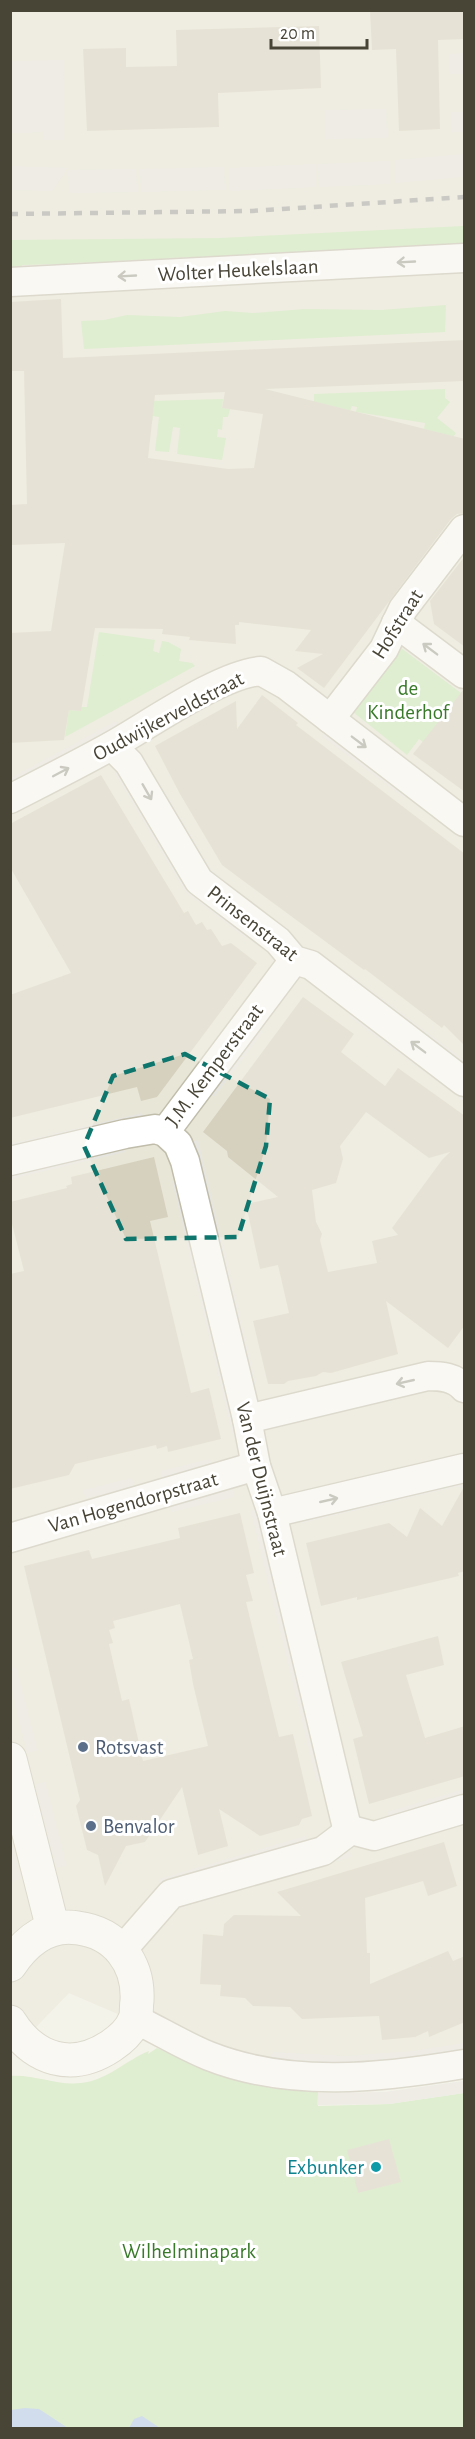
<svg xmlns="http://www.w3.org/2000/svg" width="475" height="2439" viewBox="0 0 475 2439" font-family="'Alegreya Sans',sans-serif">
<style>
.residential{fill:#e8e6d7}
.green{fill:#c6e8b2}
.parking{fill:#e6e5e0}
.water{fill:#a6c4f0}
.building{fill:#d6d1be;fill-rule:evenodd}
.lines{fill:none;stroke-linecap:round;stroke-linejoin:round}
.minor-casing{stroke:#c0bdab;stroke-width:31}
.tertiary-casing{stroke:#c0bdab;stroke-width:35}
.minor{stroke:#fff;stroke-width:28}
.tertiary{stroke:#fff;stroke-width:33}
.rail{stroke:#989898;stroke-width:4.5;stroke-dasharray:8 8;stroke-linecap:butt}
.oneway{stroke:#9a9991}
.marked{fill:none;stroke:#0f766e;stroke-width:4.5;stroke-dasharray:12 8;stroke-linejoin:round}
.service-dot{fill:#5c6f8a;stroke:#fff;stroke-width:2}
.culture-dot{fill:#0f9aa8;stroke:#fff;stroke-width:2}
.labels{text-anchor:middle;stroke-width:6;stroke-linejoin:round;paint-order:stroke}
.street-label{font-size:21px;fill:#484537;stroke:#fff}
.park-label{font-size:21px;fill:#397a2a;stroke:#fff}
.service-label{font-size:21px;fill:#4e5e75;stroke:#fff;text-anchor:start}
.culture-label{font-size:21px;fill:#0d838f;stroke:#fff;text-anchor:end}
</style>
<rect width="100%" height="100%" fill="#f4f3e9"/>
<path class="residential" d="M11,11h453v2052l-204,12 -191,-82 -58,60z"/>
<g class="green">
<path d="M464,226v18l-64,5 -91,2 -3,2 -138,5 -2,4 -12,-3 -37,2 -14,5 -2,-4 -31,1 -11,5 -2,-4 -35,1 -3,6 -8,2v-33l209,-2z"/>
<path d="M446,305l-1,27 -361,17 -3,-28 23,-1 23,-5 53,2 45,-6 28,2 52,-4 76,1z"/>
<path d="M445,389v9l5,4 -13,16 19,15 -41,55 10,-65 -69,-11 1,-5 -5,-1 -2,5 -36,-5v-12z"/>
<path d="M223,399l-1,9 8,1 -2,8h-5l-1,13 -4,-1 -1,8 9,1 -4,22 -45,-6 3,-26 -7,-1 -4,25 -14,-1 4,-34 -6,-1 -1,6 -31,-4 -5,-16z"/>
<path d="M99,632l56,8 -2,11 6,2 3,-12 6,1 13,7 -2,12 13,2 3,3 -130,71 4,-27 11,1 1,-4h6z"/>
<path d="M401,648l60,45 -38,49 -4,-3 -12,16 -54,-43z"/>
<path d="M157,2048l51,22 62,18 48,4v14l71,-2 75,-11v335h-453l-1,-352c24,-2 47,10 71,7 27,-3 45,-23 68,-32l-1,3z"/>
</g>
<g class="parking">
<path d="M464,53v21h-15v-20z"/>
<path d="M63,60l1,80h-20v-8l-33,1v-72z"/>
<path d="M386,109l1,29 -61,1 -1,-29z"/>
<path d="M451,112h13v20h-12z"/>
<path d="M464,154v23l-68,6 -1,-23z"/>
<path d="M389,161l1,23 -71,3 -1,-23z"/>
<path d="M315,164l1,23 -86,4 -1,-23z"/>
<path d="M11,166l56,2 -15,23 -41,-1z"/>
<path d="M224,167l1,23 -84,2 -1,-23z"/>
<path d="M136,169l1,23 -68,1 -1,-23z"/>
<path d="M116,721l4,7 -109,61v-11z"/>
<path d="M327,729l83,62 -5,7 -83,-62z"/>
<path d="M123,768l127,164 -4,6 -61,-47 -70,-118z"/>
<path d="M152,782h7l53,89 53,41 -4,5 -48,-34z"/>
<path d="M348,973l116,87v11l-121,-92z"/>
<path d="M354,1009l110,80v12l-115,-85z"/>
<path d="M257,1027l6,4 -48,65 -9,-1z"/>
<path d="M142,1113l2,6 -133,35 -1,-10z"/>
<path d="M198,1140l58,244 -9,2 -58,-244z"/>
<path d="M123,1145l2,7 -114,27 -1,-9z"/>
<path d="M179,1180l61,253 -7,3 -61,-255z"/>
<path d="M210,1459l2,9 -49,12 -2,-9z"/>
<path d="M132,1478l2,9 -48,11 -3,-8z"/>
<path d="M464,1478v10l-9,-1 -153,36 -2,-8z"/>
<path d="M232,1488l2,9 -63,15 -2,-8z"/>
<path d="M259,1509l63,271 -5,2 -66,-271z"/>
<path d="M16,1667l21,83 -10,3 -16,-67v-18z"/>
<path d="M45,1782l21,83 -10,3 -21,-84z"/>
<path d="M464,1789v7l-76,21 -1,-5z"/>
<path d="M10,1835l11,44 -9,2 -2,-5z"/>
<path d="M305,1836l4,6 -150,45v-8z"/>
<path d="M350,1851l1,6 -174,52 -1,-6z"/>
<path d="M464,2043v9l-42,7 -90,5 -61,-5 2,-7 72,4 68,-5z"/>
<path d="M464,2081v12l-75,11 -72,1 1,-12 67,-1z"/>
</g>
<g class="water">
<path d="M25,2408l14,1 29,19h-57v-18z"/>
<path d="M142,2416l18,12h-31l5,-9z"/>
</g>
<g class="building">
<path d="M465,10v29l-27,1 2,89 -41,2 -3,-82 -24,1 -2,-39z"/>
<path d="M319,26l2,62 -103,5 1,34 -132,4 -4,-82 43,-1v19l51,-1 -1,-36z"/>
<path d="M61,299l2,59 402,-18v41l-200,8 200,50v74l-8,1 -6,5 -127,169 -27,-20 26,-14 -28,-3 16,-21 -72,-8v3h-4l1,19 -47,-4 1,-3 -28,-3 1,-5 -68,-1 -14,83 -12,-1 -5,30 -54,3v-110l41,-2 14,-88 -55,2v-40l17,-1 -3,-133h-14v-69zM225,392l-3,16 41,6 -9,54 -26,1 -80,-11 7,-63z"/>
<path d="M465,556v91l-31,-23 -4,-23z"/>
<path d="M463,690h2v102l-52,-38z"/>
<path d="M262,695l36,28 -2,2 169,129v192l-21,-21 -2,3 -77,-59 -1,1 -142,-105 -42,-71 -25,-48 2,-1 -2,1 81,-45 1,28z"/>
<path d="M101,775l83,138 4,-2 8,14 6,-3 5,8 4,-1 11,17 9,-3 26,20 -100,134 -16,4 -4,-14 -127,31v-123l61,-22 -61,-106v-43z"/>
<path d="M303,997l51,37 -13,18 44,34 13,-18 67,48v209l-17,23 -62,-47 12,53 -67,19 -8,-1 -7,4 -28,5 -4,3h-16l-15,-63 36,-8 -11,-48 -18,4 -14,-65 32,-7 -50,-40 -1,-6 -24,-19zM366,1112l63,46 21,-6 -8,8 -50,68 6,7 -26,6 5,22 -49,9 -8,-32 2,-6 -6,-12 -4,-32 24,-7 7,-24 -3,-13z"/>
<path d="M154,1157l14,60 -18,4 41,172 18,-5 12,51 -53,13 -1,-6 -10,3 -1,-4 -51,12 -30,7 -6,11 -59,14v-215l14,-3 -14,-55v-14l57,-14 -1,-2 6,-2 -1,-7z"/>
<path d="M465,1485v86l-7,2 1,3 -102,24v-3l-36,9 -15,-63 83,-20 18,14 13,-29 22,18z"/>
<path d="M240,1513l14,60 -8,2 7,26 -7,1 33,135 14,-3 19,82 -10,3 -3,6 -39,11 -41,-27 9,37 -30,9 -16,-68 -37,55 -19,4 -21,40 -7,-31 -11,-5 -11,-44 4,-6 -56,-234 65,-16 3,9 42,-10 46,-11 -2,-10zM180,1604l13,55 -4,1 4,24 15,62 -65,15 -14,-62 -7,2 -13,-57 4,-1 -4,-13 6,-2 -2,-7z"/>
<path d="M438,1636l6,29 -38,10 19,63 40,-12v50l-96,28 -16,-65 10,-3 -22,-74z"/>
<path d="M444,1842l13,44 -29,10 -5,-15 -58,17 2,55h3v31l78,-33 5,10 12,-5v66l-36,15 -1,-6 -13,6 -33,3 -3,-24 -77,3 -12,-12 -37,-1 -8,-8 -25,-2 1,-11 -21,-1 3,-50 20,2 1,-12 10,-9 67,1 -24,-24z"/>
<path d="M389,2139l12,43 -43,11 -11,-43z"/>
</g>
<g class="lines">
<defs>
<g id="minor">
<path d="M10,282l454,-24"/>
<path d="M396,623l68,51"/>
<path d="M330,719l54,-70 19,-40 61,-80"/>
<path d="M112,746l17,17 70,118 79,60 16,19 17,5 153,117"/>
<path d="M10,799c35,-18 69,-35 103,-54 37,-21 108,-71 148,-74l25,14 178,137"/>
<path d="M165,1132l129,-172"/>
<path d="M10,1161l115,-27 30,-5 10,3 13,12 7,17 62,258 9,47 16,47 76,319"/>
<path d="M247,1419l181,-43c13,0 27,1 36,12"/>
<path d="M272,1513l192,-45"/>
<path d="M10,1538l246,-72"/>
<path d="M122,1950l49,-56 152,-43 25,-19 7,-1 19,5 90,-27"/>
<path d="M135,2019c25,12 49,27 74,37 81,32 172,22 255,8"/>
</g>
<g id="tertiary">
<path d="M10,1759l43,170"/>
<path d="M10,1965c16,-24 38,-42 68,-37 38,5 61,35 59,73 -1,5 0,13 -2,18 -4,11 -15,21 -24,27 -39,26 -77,14 -101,-24"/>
</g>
</defs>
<use href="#minor" class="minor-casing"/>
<use href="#tertiary" class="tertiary-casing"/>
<use href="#minor" class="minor"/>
<use href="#tertiary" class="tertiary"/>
<path class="rail" d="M10,214l242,-3 212,-14"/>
</g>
<defs><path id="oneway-shaft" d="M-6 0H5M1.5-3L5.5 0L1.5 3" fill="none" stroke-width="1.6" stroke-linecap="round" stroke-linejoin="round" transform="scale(1.5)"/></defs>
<g class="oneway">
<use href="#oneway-shaft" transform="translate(406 262) rotate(177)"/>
<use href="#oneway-shaft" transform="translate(127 276) rotate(177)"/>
<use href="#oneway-shaft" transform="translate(430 649) rotate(-143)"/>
<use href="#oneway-shaft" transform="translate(359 742) rotate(37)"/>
<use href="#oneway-shaft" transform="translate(61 772) rotate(-28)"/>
<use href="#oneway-shaft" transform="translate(147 792) rotate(60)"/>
<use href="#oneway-shaft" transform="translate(418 1047) rotate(-143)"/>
<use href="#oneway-shaft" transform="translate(405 1382) rotate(167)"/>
<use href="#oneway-shaft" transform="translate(329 1500) rotate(-13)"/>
</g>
<path d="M0 0H475V2439H0ZM185,1054l85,45 -4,47 -28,91 -112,2 -42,-93 29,-70z" fill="#f4f3e9" fill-opacity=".55" fill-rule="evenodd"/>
<path class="marked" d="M185,1054l85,45 -4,47 -28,91 -112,2 -42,-93 29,-70z"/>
<g class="service-dot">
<circle cx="83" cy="1747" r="6"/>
<circle cx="91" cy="1826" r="6"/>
</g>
<circle class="culture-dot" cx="376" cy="2167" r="6"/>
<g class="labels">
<g class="street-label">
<text transform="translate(238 270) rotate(-3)" y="7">Wolter Heukelslaan</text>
<text transform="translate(397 624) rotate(-58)" y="7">Hofstraat</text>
<text transform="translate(168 716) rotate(-28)" y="7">Oudwijkerveldstraat</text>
<text transform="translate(253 923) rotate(38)" y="7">Prinsenstraat</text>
<text transform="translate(214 1065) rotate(-53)" y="7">J.M. Kemperstraat</text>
<text transform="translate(262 1479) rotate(76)" y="7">Van der Duijnstraat</text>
<text transform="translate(133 1502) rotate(-16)" y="7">Van Hogendorpstraat</text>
</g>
<g class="park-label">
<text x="408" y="695">de<tspan x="408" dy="24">Kinderhof</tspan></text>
<text x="189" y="2258">Wilhelminapark</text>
</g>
<g class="service-label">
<text x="95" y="1754">Rotsvast</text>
<text x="103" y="1833">Benvalor</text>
</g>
<g class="culture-label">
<text x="364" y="2174">Exbunker</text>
</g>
</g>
<rect width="475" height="2439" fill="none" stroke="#484537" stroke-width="24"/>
<path d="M271 39v9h96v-9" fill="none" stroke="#484537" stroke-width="3"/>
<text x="280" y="39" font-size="18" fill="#484537" stroke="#ffffff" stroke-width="4.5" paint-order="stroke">20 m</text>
</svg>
